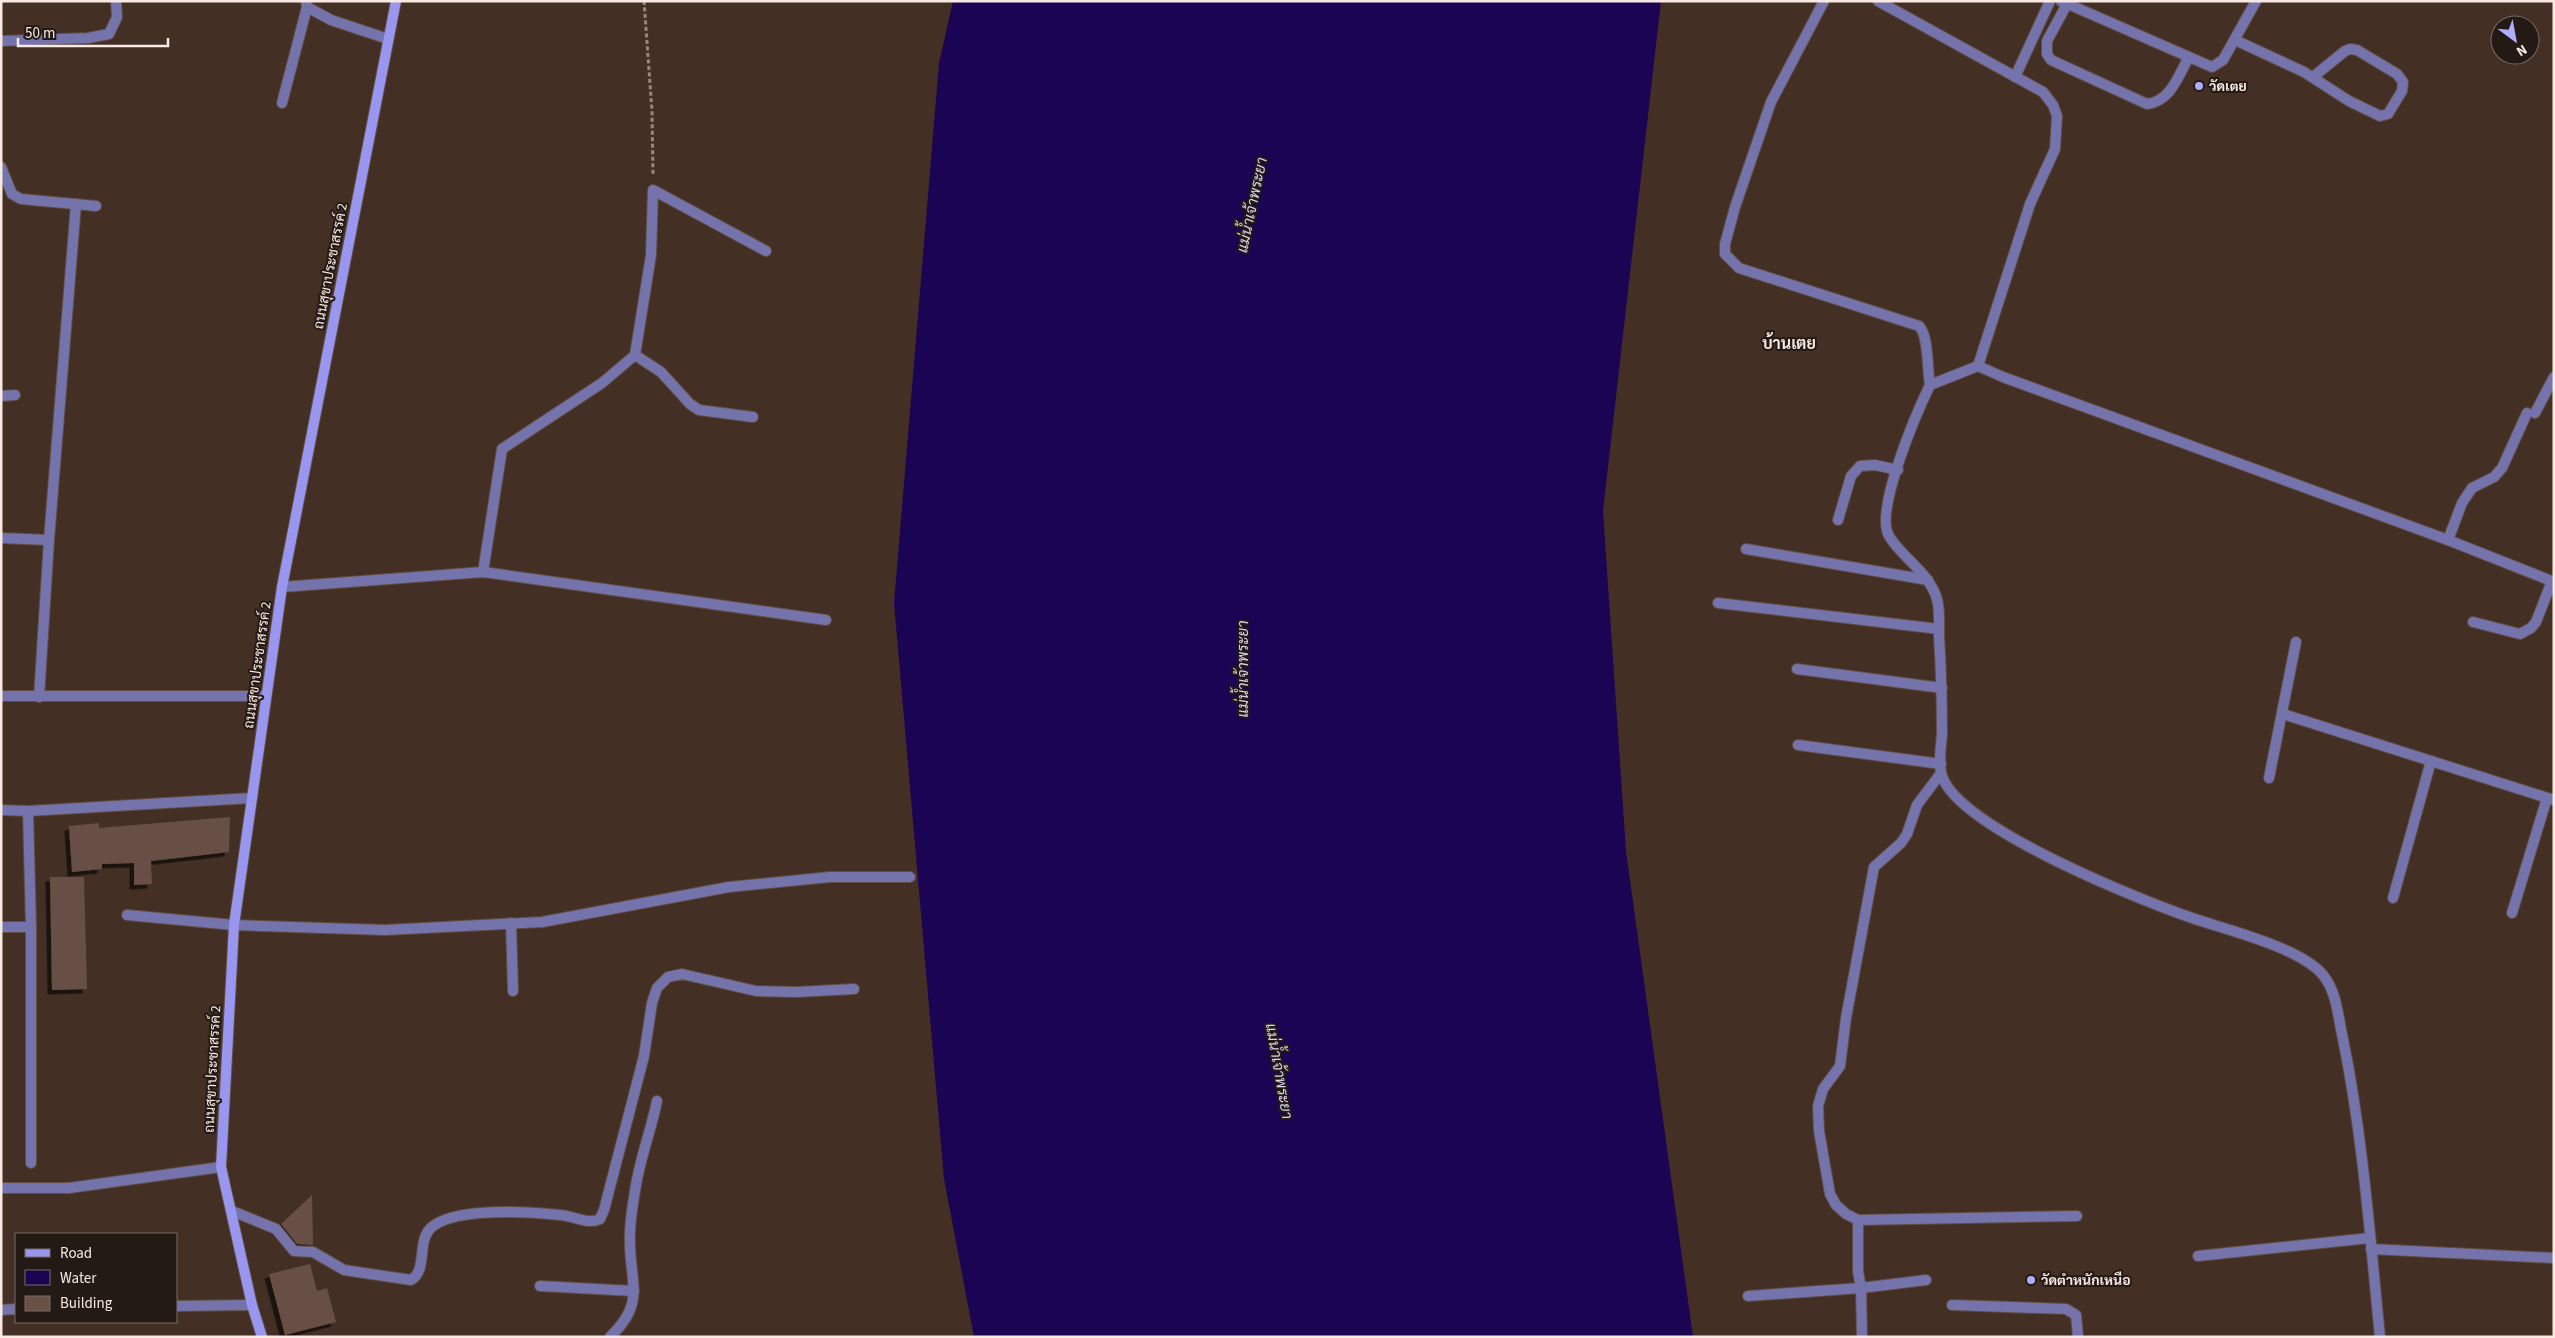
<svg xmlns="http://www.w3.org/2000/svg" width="2555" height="1338" viewBox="0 0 2555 1338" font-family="'Source Sans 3',Sarabun,sans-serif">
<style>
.water{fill:#1c0454}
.building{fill:#675044;filter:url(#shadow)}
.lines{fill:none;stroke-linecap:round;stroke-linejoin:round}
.lane-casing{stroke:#614d43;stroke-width:12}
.street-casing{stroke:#614d43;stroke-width:12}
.secondary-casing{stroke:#614d43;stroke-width:12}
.path{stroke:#99877e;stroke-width:3;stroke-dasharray:4 2.5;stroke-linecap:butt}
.lane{stroke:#7473ab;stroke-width:10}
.street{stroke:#7473ab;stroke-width:10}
.secondary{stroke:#9896ee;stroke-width:10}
.poi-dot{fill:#afaefa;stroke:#231915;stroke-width:2}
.labels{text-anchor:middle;stroke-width:4;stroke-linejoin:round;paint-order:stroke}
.poi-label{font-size:14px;font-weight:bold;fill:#f8eae3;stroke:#231915;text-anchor:start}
.street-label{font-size:14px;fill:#f8eae3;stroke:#231915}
.water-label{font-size:15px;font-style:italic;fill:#d6d7ee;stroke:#231915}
.quarter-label{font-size:16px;font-weight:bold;fill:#f8eae3;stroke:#231915}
</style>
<defs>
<filter id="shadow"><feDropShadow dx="-4.5" dy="4.5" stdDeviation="0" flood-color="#0009"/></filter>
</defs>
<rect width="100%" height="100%" fill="#442f24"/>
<path class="water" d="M953,1h708l-58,510 23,340 67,486h-719l-30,-158 -50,-576 45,-540z"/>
<g class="building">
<path d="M230,817l-1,35 -78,9 1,23 -18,1v-22l-32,1v5l-30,3 -3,-46 30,-3v5z"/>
<path d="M50,877h34l3,112 -35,1z"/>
<path d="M312,1195l1,50 -16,-1 -16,-20z"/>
<path d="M310,1264l7,27 10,-3 9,34 -51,13 -16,-61z"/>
</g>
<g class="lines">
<defs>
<g id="lane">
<path d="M306,1l1,6 24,13 57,19"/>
<path d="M2061,1l151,66 11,-7 33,-59"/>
<path d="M2067,4l-20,37v13l4,6 96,44c24,-3 31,-28 42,-47"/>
<path d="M2235,40l69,32 45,29 31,15 8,-2 14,-23 1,-9 -6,-8 -40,-24 -7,-1 -5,2 -32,26"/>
<path d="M2015,77l35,-76"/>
<path d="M282,103l25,-96"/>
<path d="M1,167l11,27 9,5 75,7"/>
<path d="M1838,520l13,-44 9,-10 15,-1 23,5"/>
<path d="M2448,540l14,-37 10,-15 22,-11 8,-9 25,-55"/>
<path d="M2473,622l47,12 11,-6 5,-6 16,-41"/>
<path d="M511,923l2,68"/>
<path d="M1858,1220v51l3,17 65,-8"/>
<path d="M2371,1249l183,9"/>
<path d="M2198,1256l172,-18"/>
<path d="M540,1286l94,5"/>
<path d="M1748,1296l113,-8 1,49"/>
<path d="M1952,1305l114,4 10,6 2,22"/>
<path d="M610,1337c35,-33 21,-52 20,-92 -1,-18 2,-37 5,-54 4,-30 16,-60 22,-90"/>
</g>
<g id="street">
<path d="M1824,1l-53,101 -36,105 -10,37v10l14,14 180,58c10,10 8,44 11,59"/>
<path d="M1878,1l165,91 10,13 4,11 -2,33 -25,55 -52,162 25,11 445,163 106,42"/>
<path d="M1,41l87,-3 21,-4 8,-17 -1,-16"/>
<path d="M635,355l26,17 29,32 9,6 54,7"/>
<path d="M1978,366l-48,19c-13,27 -56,126 -41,151 13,22 40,36 48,63 3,11 2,25 2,37 2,32 3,65 3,98 -1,13 -4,30 0,42 17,52 200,125 253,143 33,11 106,29 128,56 14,17 15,42 20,64 20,98 27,198 37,298"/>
<path d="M1,396l14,-1"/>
<path d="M2535,413l19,-36"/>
<path d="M1,538l48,2"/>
<path d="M1746,549l182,31"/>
<path d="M483,572l19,-123 100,-66 33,-28 16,-100 2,-65 113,61"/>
<path d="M282,587l201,-15 343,48"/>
<path d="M1718,603l221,26"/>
<path d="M1797,669l145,19"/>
<path d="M1,696h265"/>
<path d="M39,697l10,-157 27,-336"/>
<path d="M2283,714l271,86"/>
<path d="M1798,745l143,19"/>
<path d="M1941,773l-24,32 -10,29 -6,9 -27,24 -28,151 -6,48 -17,23 -5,17 1,25 11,63 6,11 10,9 12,6 219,-4"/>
<path d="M2269,778l27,-136"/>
<path d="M1,810l27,1 224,-13"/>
<path d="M28,811l3,116v236"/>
<path d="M2393,898l38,-137"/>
<path d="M2512,913l35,-115"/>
<path d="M127,915l107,10 151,5 157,-8 187,-35 101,-10h80"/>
<path d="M1,927h30"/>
<path d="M1,1188h68l152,-21"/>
<path d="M232,1211l44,18 18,22 19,1 31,18 67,10c18,-11 4,-40 22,-54 26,-19 96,-14 127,-11 15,1 27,10 40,4l4,-9 40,-154 8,-53 5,-15 11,-11 14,-3 74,17 41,1 57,-3"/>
<path d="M176,1306l76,-1"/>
<path d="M1,1310l15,-1"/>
</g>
<path id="secondary" d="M262,1337l-10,-32 -31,-138 13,-242 48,-338 114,-586"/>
</defs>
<use href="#lane" class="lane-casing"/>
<use href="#street" class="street-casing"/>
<use href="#secondary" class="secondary-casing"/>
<path class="path" d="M644,1l8,110 1,64"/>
<use href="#lane" class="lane"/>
<use href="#street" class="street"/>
<use href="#secondary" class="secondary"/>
</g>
<g class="poi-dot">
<circle cx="2199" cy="86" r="5"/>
<circle cx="2031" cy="1280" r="5"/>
</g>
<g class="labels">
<g class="poi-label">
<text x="2209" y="91">วัดเตย</text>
<text x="2041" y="1285">วัดตำหนักเหนือ</text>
</g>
<g class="street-label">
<text transform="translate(330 266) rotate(-79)" y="5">ถนนสุขาประชาสรรค์ 2</text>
<text transform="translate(257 665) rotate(-82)" y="5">ถนนสุขาประชาสรรค์ 2</text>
<text transform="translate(212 1069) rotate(-87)" y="5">ถนนสุขาประชาสรรค์ 2</text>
</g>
<g class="water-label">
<text transform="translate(1252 205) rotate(-78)" y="5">แม่น้ำเจ้าพระยา</text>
<text transform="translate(1243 669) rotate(-90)" y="5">แม่น้ำเจ้าพระยา</text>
<text transform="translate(1279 1071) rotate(80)" y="5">แม่น้ำเจ้าพระยา</text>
</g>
<g class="quarter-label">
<text x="1789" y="349">บ้านเตย</text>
</g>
</g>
<rect width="2555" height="1338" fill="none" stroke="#f8eae3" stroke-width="5"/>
<rect x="15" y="1233" width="162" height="90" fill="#231915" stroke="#786d67"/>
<rect x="25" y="1249" width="25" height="8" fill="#9896ee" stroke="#786d67"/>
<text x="60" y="1258" font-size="15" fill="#f8eae3">Road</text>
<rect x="25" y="1270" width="25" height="15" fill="#1c0454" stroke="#786d67"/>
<text x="60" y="1283" font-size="15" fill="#f8eae3">Water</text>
<rect x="25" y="1296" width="25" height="15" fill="#675044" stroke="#786d67"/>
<text x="60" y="1308" font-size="15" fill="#f8eae3">Building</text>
<g transform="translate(2515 40) rotate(148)"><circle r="24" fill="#231915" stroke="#786d67"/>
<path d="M0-4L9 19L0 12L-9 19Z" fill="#afaefa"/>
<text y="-8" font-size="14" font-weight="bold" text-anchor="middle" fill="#f8eae3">N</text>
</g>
<path d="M18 38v8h150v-8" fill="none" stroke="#f8eae3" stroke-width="2.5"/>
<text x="25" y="38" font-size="15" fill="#f8eae3" stroke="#231915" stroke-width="4" paint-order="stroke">50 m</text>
</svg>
